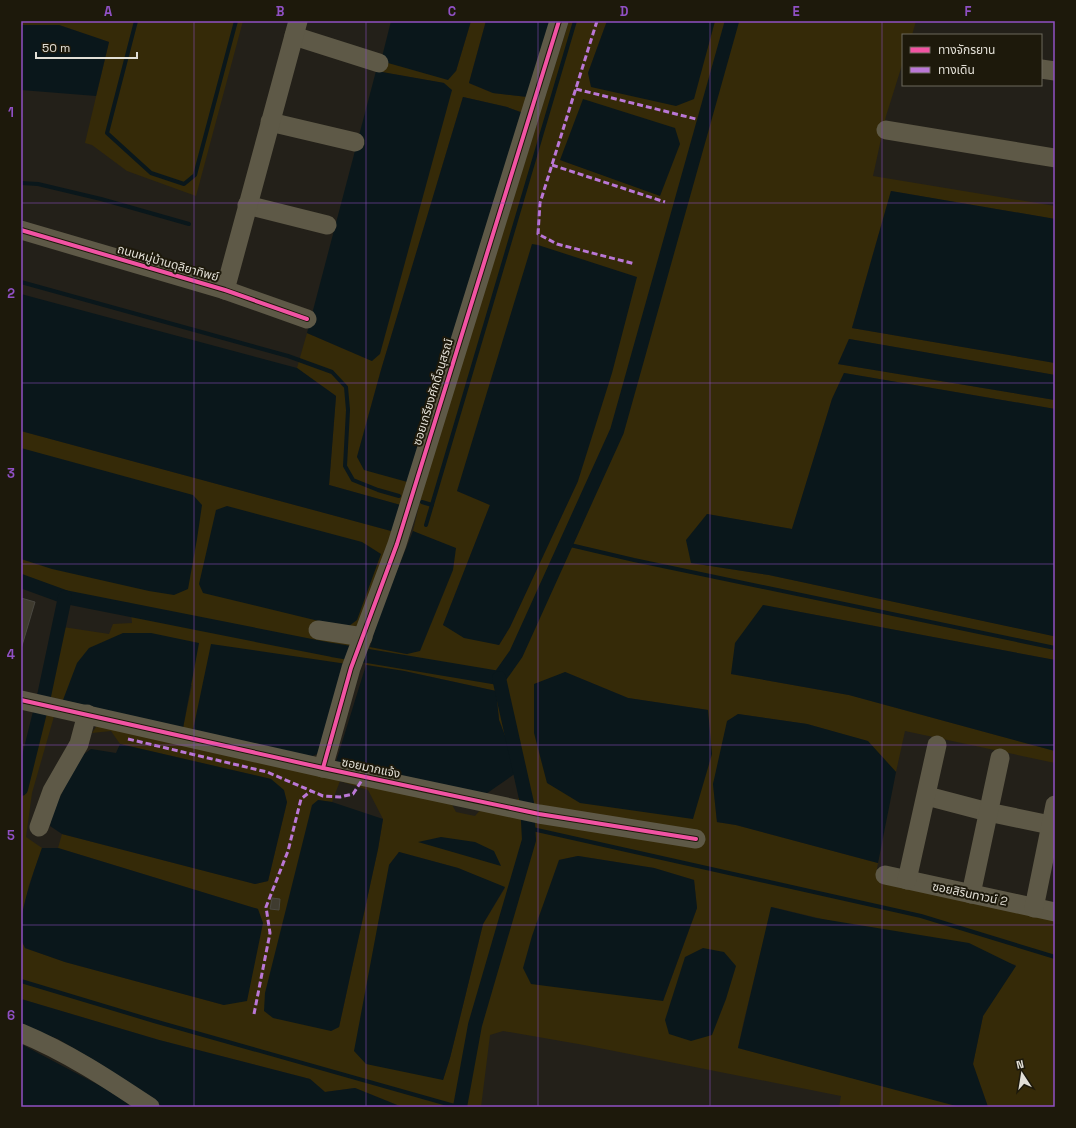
<svg xmlns="http://www.w3.org/2000/svg" width="1076" height="1128" viewBox="0 0 1076 1128" font-family="'Space Grotesk','Noto Sans Thai',sans-serif">
<style>
.green{fill:#352a08;fill-rule:evenodd}
.water{fill:#0a171b}
.lines{fill:none;stroke-linecap:round;stroke-linejoin:round}
.stream{stroke:#0a171b;stroke-width:4}
.canal{stroke:#0a171b;stroke-width:14}
.building{fill:#3f3b2f;stroke:#4a4841}
.minor{stroke:#5e5947;stroke-width:19}
.quiet{stroke:#ba77d6;stroke-width:3;stroke-dasharray:6 3;stroke-linecap:butt}
.cycleway-casing{stroke:#1d190b;stroke-width:6}
.cycleway{stroke:#f153a3;stroke-width:4}
.grid{fill:none;stroke:#9050c4;stroke-width:1;stroke-opacity:0.55}
.labels{text-anchor:middle;stroke-width:4;stroke-linejoin:round;paint-order:stroke}
.street-label{font-size:12px;fill:#e2dfd6;stroke:#1d190b}
.neatline{fill:none;stroke:#9050c4;stroke-width:1.5}
.grid-label{font-size:13px;text-anchor:middle;font-weight:bold;fill:#9050c4}
</style>
<rect width="100%" height="100%" fill="#232019"/>
<g class="green">
<path d="M21,21h222l-47,175 -69,-25 -35,-26 -7,-2 24,-101 -50,-17h-38z"/>
<path d="M471,21h15l-17,62 24,10 35,4 -5,16 -16,-6 -44,-10 -82,273 -24,87 54,26 -7,23 -75,-21 7,-89 -39,-28 10,-35 65,28 72,-278 -68,-12 5,-10 75,10z"/>
<path d="M569,21h38l-19,52 117,-17 10,-35h201l-4,14h-9v27l-17,54 -13,60 182,30v13l-164,-28 -39,137 203,35v12l-206,-36 -11,25 217,36v9l-211,-36 -12,26 -40,130 -85,-15 -15,49 77,12 285,61 1,-6v30l-292,-55 -32,69 118,21 206,56v12l-150,-32 -9,41 -29,-31 -60,-17 -69,-10 -25,70 4,38 19,3 142,38 -2,12 48,17 131,21v194h-67l-15,-43 10,-48 33,-51 -244,-58 -28,113 -6,28 226,59h-125l2,-11 -257,-51 -81,-14 -13,4 -9,72h-79l-47,-19 -30,4 -15,-13 -151,-39 -138,-41v-60l4,9 40,14 159,43 34,-96 -200,-61 4,-14 193,50 13,-3 19,-79 -16,-23 -151,-35 -9,-13 -19,2 8,-12 349,78 7,13 19,4 7,-8 35,-8 4,-5 -8,-38 -14,-37 -3,-29 -92,-20 -38,-6 4,-18 37,7 15,-118 -9,-5 11,-47zM560,160l101,31 -1,4zM578,481l-68,146 -11,18 -56,-20 47,-120 -33,-14zM565,672l63,26 80,12 -161,73zM340,781l28,9 15,29 -5,30 -39,178 -8,4 -13,-231 14,2zM399,852l59,16 47,20 -22,36 -33,134 -7,22 -54,-215zM578,856l76,12 40,12 3,28 -34,93 -104,-141z"/>
<path d="M21,431l374,101 -48,132 -154,66 -10,-2 9,-43 -129,15 -23,-6 23,-67 46,7 4,-10 19,-1 -2,-20 -76,-12 -33,-12z"/>
<path d="M37,711l18,2 -23,80 -6,44 16,11 -13,37 -8,37v-152z"/>
</g>
<g class="water">
<path d="M391,21h80l-15,50 -8,9 -67,-19z"/>
<path d="M486,21h65l-23,76 -35,-4 -24,-10z"/>
<path d="M607,21h108l-21,78 -18,7 -85,-19 -3,-14z"/>
<path d="M21,25h38l50,17 -13,54 -75,-6z"/>
<path d="M376,71l68,12 8,7 -72,264 -8,7 -65,-28z"/>
<path d="M463,97l44,10 16,6 -112,370 -47,-13 -7,-13 24,-87z"/>
<path d="M583,99l92,29 5,16 -20,52 -100,-36z"/>
<path d="M891,191l164,28v144l-203,-35z"/>
<path d="M532,244l6,1 99,32 -25,96 -34,108 -68,146 -11,18 -35,-7 -21,-13 47,-120 -33,-14z"/>
<path d="M21,294l276,74 39,28 -7,89 75,21 -9,26 -374,-101z"/>
<path d="M849,339l206,36v25l-217,-36z"/>
<path d="M844,373l211,36v221l-2,6 -284,-61 -78,-12 -5,-23 21,-26 85,15 40,-130z"/>
<path d="M21,448l172,47 9,10 -5,34 -9,50 -14,6 -25,-4 -97,-22 -31,-10z"/>
<path d="M227,506l135,36 19,12 -24,66 -8,6 -18,-2 -128,-31 -4,-9 17,-74z"/>
<path d="M413,531l43,17 -3,22 -33,81 -13,3 -37,-7 10,-34z"/>
<path d="M763,605l292,55v91l-206,-56 -118,-21 4,-31z"/>
<path d="M123,633h28l48,10 -16,85 -120,-28 14,-37 12,-15z"/>
<path d="M211,644l136,20 -24,85 -6,5 -7,3 -117,-27z"/>
<path d="M366,665l38,6 92,20 3,29 14,37 3,16 -33,23 -148,-31z"/>
<path d="M565,672l63,26 80,12 4,44 -19,65 -113,-16 -33,-20 -13,-50v-49z"/>
<path d="M738,714l69,10 61,17 28,31 -18,91 -142,-38 -19,-3 -4,-38 14,-63z"/>
<path d="M120,744l151,35 13,11 3,12 -19,79 -13,3 -193,-50 -12,-8 3,-15 27,-54 11,-8 25,4z"/>
<path d="M318,800l14,2 51,17 -5,30 -39,178 -8,4 -58,-13 -9,-7 1,-18 47,-188z"/>
<path d="M441,837l34,5 19,9 7,15 -83,-24z"/>
<path d="M42,848h16l200,61 5,14 -16,78 -23,4 -159,-43 -40,-14c-1,-3 -3,-6 -4,-8 -5,-20 14,-72 21,-92z"/>
<path d="M399,852l59,16 47,19 -22,37 -33,134 -7,22 -77,-16 -12,-13 35,-186z"/>
<path d="M578,856l76,12 40,12 3,28 -34,93 -132,-17 -8,-16 9,-32 27,-76z"/>
<path d="M771,907l45,11 153,25 47,23 -33,50 -10,48 15,43h-24l-8,-1 -218,-58z"/>
<path d="M703,948l21,4 12,14 -10,33 -14,36 -21,6 -22,-7 -4,-14 20,-63z"/>
<path d="M21,999l138,41 151,39 15,13 30,-4 47,19h-239l-61,-42 -44,-26 -37,-13z"/>
<path d="M21,1044l87,46 24,17h-111z"/>
</g>
<g class="lines">
<g class="stream">
<path d="M136,21l-29,112 44,40 33,11 11,-9 41,-154"/>
<path d="M21,183l17,1 63,15 88,25"/>
<path d="M21,282l267,74 44,16 14,15 2,23 -3,56 8,14 25,10 21,6"/>
<path d="M422,502l10,3"/>
<path d="M426,525l149,-504"/>
<path d="M566,544l68,16 421,88"/>
<path d="M528,828l393,88 134,41"/>
<path d="M21,981l133,40 304,86"/>
</g>
<g class="canal">
<path d="M21,581l44,16 267,53 167,28 17,-24 101,-223 115,-410"/>
<path d="M21,789l23,-93 21,-99"/>
<path d="M460,1107l15,-82 54,-185 -2,-37 -28,-125"/>
</g>
</g>
<g class="building">
<path d="M21,598l14,4 -14,47z"/>
<path d="M272,898l8,1 -1,11 -9,-1z"/>
</g>
<g class="lines">
<g class="minor">
<path d="M294,36l85,27"/>
<path d="M1041,69l14,2"/>
<path d="M270,122l85,20"/>
<path d="M886,130l169,28"/>
<path d="M247,205l80,20"/>
<path d="M21,230l204,60 82,29"/>
<path d="M225,290l73,-269"/>
<path d="M318,630l45,7"/>
<path d="M21,700l302,68 216,46 157,25"/>
<path d="M323,768l28,-100 46,-124 162,-523"/>
<path d="M927,796l61,16 67,14"/>
<path d="M39,827l13,-36 27,-47 8,-30"/>
<path d="M885,875l170,37"/>
<path d="M907,880l30,-135"/>
<path d="M971,894l29,-136"/>
<path d="M1034,908l21,-103"/>
<path d="M21,1033c46,19 87,46 129,74"/>
</g>
<g class="quiet">
<path d="M597,21l-57,182 -2,31 19,10 78,20"/>
<path d="M576,89l120,30"/>
<path d="M552,165l113,37"/>
<path d="M128,739l139,33 56,24 17,1 13,-3 11,-17"/>
<path d="M254,1014l16,-81 -4,-26 22,-56 13,-52 10,-8"/>
</g>
<defs>
<g id="cycleway">
<path d="M21,230l204,60 82,29"/>
<path d="M21,700l302,68 216,46 157,25"/>
<path d="M323,768l28,-100 46,-124 162,-523"/>
</g>
</defs>
<use href="#cycleway" class="cycleway-casing"/>
<use href="#cycleway" class="cycleway"/>
</g>
<path class="grid" d="M194,21v1086M366,21v1086M538,21v1086M710,21v1086M882,21v1086M21,203h1034M21,383h1034M21,564h1034M21,745h1034M21,925h1034"/>
<g class="labels">
<g class="street-label">
<text transform="translate(168 263) rotate(16)" y="4">ถนนหมู่บ้านดุลิยาทิพย์</text>
<text transform="translate(433 392) rotate(-73)" y="4">ซอยเกรียงศักดิ์อนุสรณ์</text>
<text transform="translate(371 768) rotate(12)" y="4">ซอยมากแจ้ง</text>
<text transform="translate(970 894) rotate(12)" y="4">ซอยสิรินทาวน์ 2</text>
</g>
</g>
<rect width="1076" height="1128" fill="none" stroke="#1d190b" stroke-width="44"/>
<rect x="902" y="34" width="140" height="52" fill="#1d190b" stroke="#6c685c"/>
<rect x="910" y="47" width="20" height="6" fill="#f153a3" stroke="#6c685c"/>
<text x="938" y="54" font-size="12" fill="#e2dfd6">ทางจักรยาน</text>
<rect x="910" y="67" width="20" height="6" fill="#ba77d6" stroke="#6c685c"/>
<text x="938" y="74" font-size="12" fill="#e2dfd6">ทางเดิน</text>
<g transform="translate(1022 1074) rotate(348)" stroke="#1d190b" stroke-width="3" paint-order="stroke">
<path d="M0-3L7 15L0 10L-7 15Z" fill="#e2dfd6"/>
<text y="-6" font-size="11" font-weight="bold" text-anchor="middle" fill="#e2dfd6">N</text>
</g>
<path d="M36 52v6h101v-6" fill="none" stroke="#e2dfd6" stroke-width="2"/>
<text x="42" y="52" font-size="12" fill="#e2dfd6" stroke="#1d190b" stroke-width="3" paint-order="stroke">50 m</text>
<rect x="22" y="22" width="1032" height="1084" class="neatline"/>
<g class="grid-label">
<text x="108" y="16">A</text>
<text x="280" y="16">B</text>
<text x="452" y="16">C</text>
<text x="624" y="16">D</text>
<text x="796" y="16">E</text>
<text x="968" y="16">F</text>
<text x="11" y="117">1</text>
<text x="11" y="298">2</text>
<text x="11" y="478">3</text>
<text x="11" y="659">4</text>
<text x="11" y="840">5</text>
<text x="11" y="1020">6</text>
</g>
</svg>
